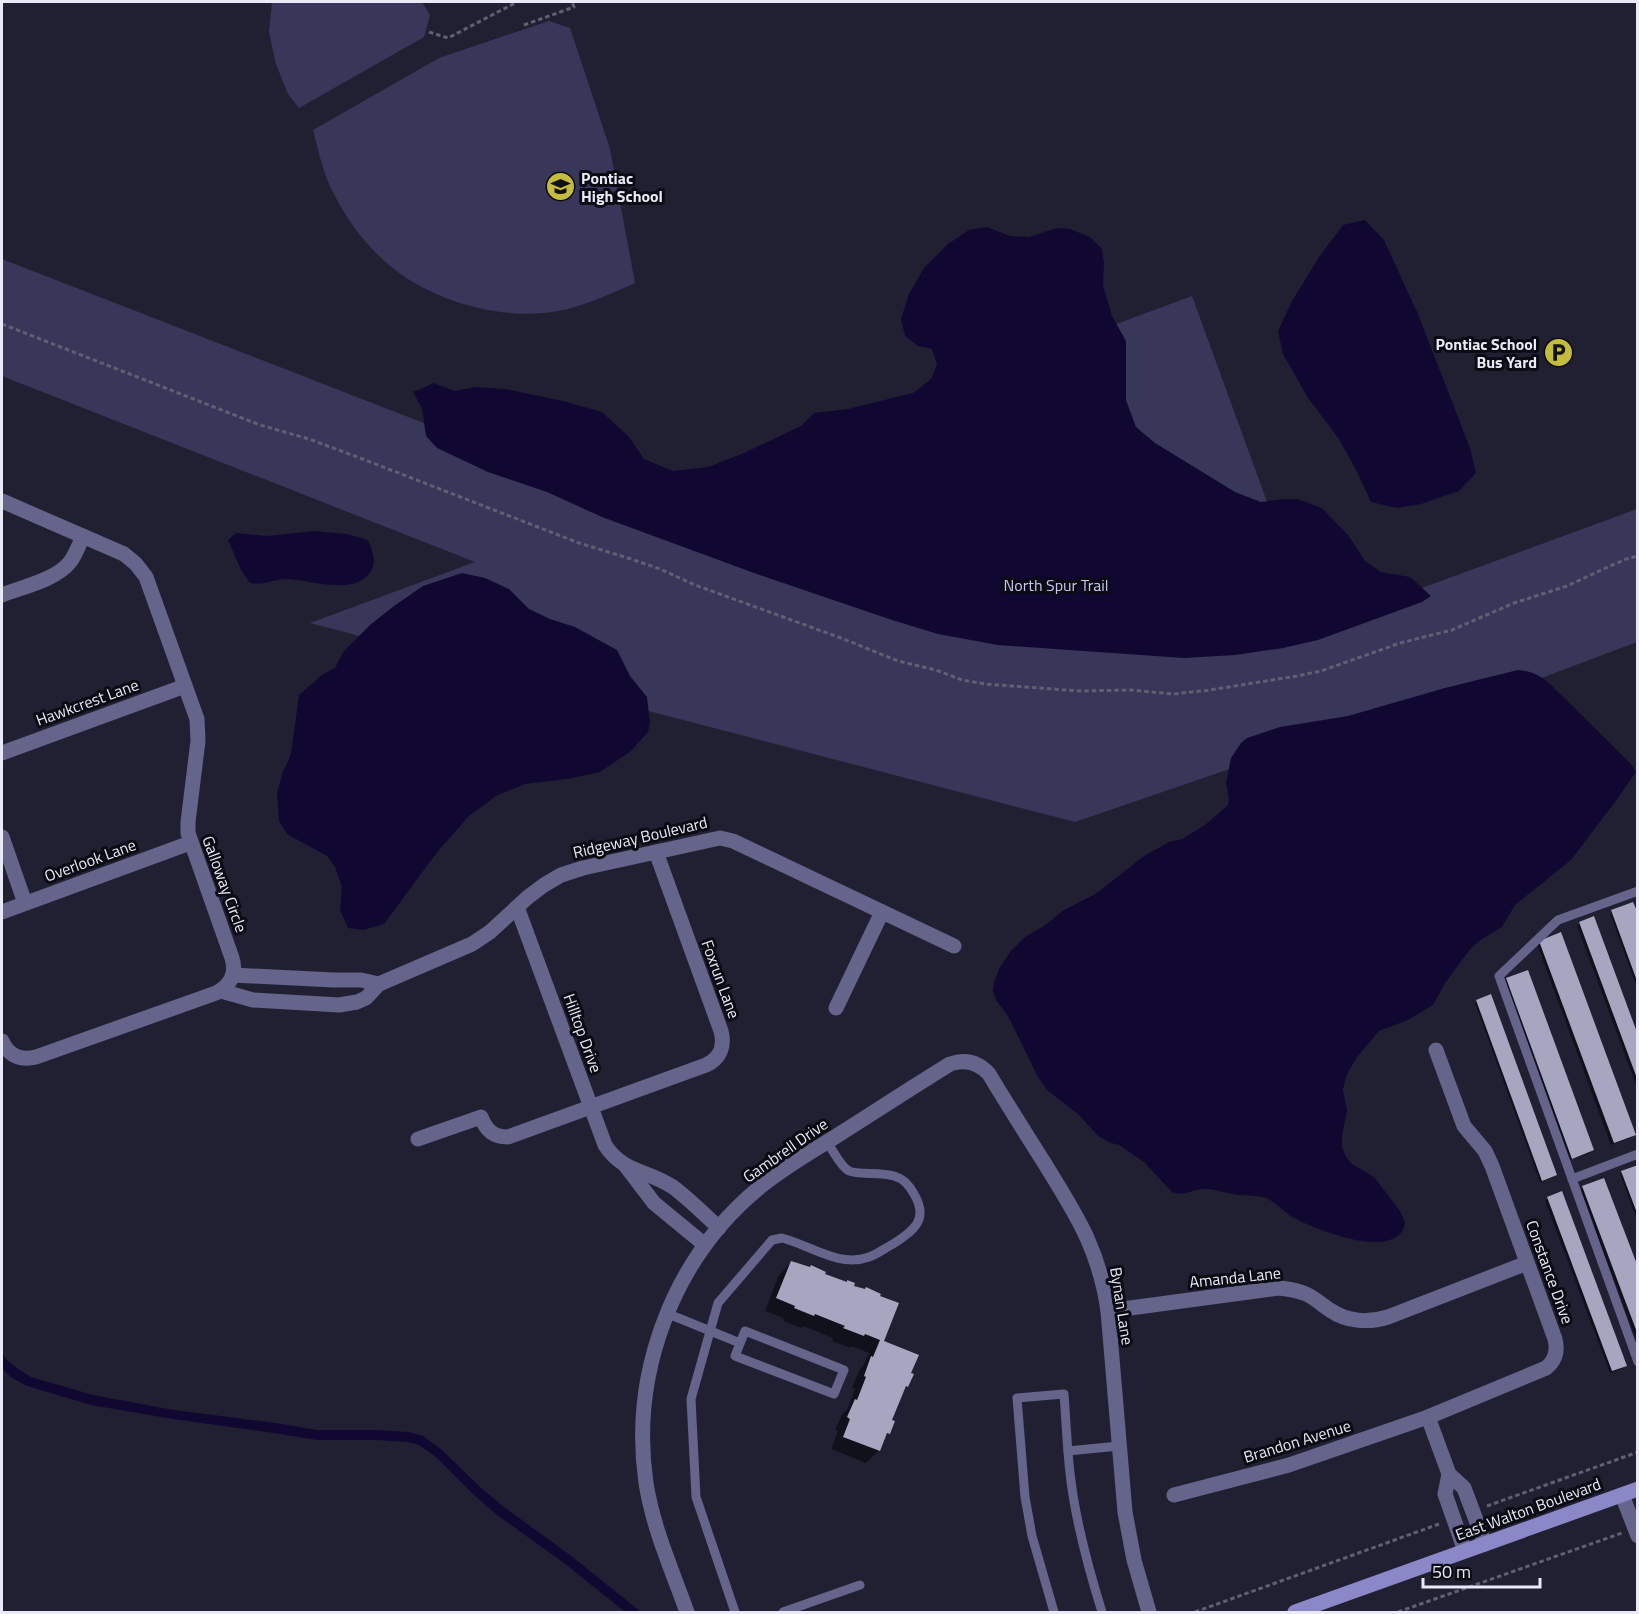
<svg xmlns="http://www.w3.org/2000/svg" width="1639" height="1614" viewBox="0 0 1639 1614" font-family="'Titillium Web',sans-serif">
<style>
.green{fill:#383659}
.water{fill:#110832}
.shadow{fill:#0007}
.building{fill:#a6a6c0}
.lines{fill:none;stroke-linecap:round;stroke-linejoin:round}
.path{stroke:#616072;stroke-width:3;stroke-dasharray:4.5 3;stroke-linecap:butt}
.lane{stroke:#65648b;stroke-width:9}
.street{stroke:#65648b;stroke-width:15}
.secondary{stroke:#8b88c8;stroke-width:15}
.labels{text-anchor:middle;stroke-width:6;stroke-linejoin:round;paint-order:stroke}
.poi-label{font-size:16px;font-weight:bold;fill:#e9e9f7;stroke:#0b0b13;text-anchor:start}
.park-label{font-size:16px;fill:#c6c5f3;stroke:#0b0b13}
.street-label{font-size:16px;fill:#e9e9f7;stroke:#0b0b13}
</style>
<rect width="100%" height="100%" fill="#212033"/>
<g class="green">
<path d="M272,2h150l8,13 -6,22 -125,71 -11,-14 -12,-30 -7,-32z"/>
<path d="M549,21l21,7 40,121 25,134c-30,13 -58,27 -91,30 -49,5 -111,-13 -150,-44 -28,-22 -49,-51 -64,-83 -8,-17 -12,-38 -17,-56l126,-72z"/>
<path d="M2,259l630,245 560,-208 121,332 324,-119v133l-280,105 -8,-19 -274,94 -765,-199 165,-61 -473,-186z"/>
</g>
<g class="water">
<path d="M1365,220l19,20 34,74 52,134 6,25 -17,18 -38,13 -24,4 -26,-6 -14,-30 -18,-33 -31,-41 -25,-44 -5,-23 14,-30 27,-44 24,-32z"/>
<path d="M987,227l23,9 19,1 28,-9 13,1 20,8 12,12 2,14 -1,22 9,31 14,25v59l10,27 19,16 80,49 26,10 21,-3h16l24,9 26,27 17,26 16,11 29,5 21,19 -9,6 -104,38 -35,8 -48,7 -51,3 -186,-13 -60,-11 -46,-14 -138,-47 -152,-56 -55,-25 -59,-20 -51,-24 -11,-12 -4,-27 -9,-17 21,-9 21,8 21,-4 29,2 58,12 39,11 27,25 15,22 29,12 35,-4 36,-14 57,-27 13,-13 34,-4 65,-16 18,-14 6,-14 -5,-16 -14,-3 -13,-10 -4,-17 8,-25 15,-26 24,-24 21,-14z"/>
<path d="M314,531l33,3 21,6c5,12 10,25 0,35 -19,20 -57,5 -81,4 -14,0 -22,7 -37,4l-9,-13 -13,-30 8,-7 31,3z"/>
<path d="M462,573l23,5 24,11 20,20 21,10 25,8 42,23 13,26 17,21 3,26 -2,9 -17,19 -31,21 -33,7 -42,5 -29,12 -27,20 -31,35 -54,73 -21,6 -15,-2 -8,-18 2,-23 -7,-20 -8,-11 -40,-22 -8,-13 -2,-28 5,-19 9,-20 8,-59 23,-20 13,-7 9,-17 26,-26 24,-19 29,-20z"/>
<path d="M1518,670c14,1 22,5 32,14l71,70 10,10 5,8 -21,30 -44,58 -56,45 -13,22 -20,12 -11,9 -26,35 -12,22 -25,15 -29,11 -21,25 -10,16 -3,8 -2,10 4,20 -5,26v11l4,10 6,7 22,13 26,34 5,11c0,2 -1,6 -2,8 -17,29 -90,-2 -111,-13 -10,-6 -18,-18 -30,-20 -8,-2 -16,-1 -23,-2 -12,-1 -25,-7 -36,-6 -12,1 -20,8 -31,3l-28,-30 -25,-17 -8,-2 -13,-7 -19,-21 -32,-25 -9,-13 -30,-61 -12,-16 -3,-9 1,-9 5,-13 11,-17 15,-15 19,-11 20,-16 33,-17 47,-37 25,-14 13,-3 23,-14 20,-17 3,-3 1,-6 -3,-16 5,-25 10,-15 6,-5 33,-11 68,-11 97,-28z"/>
<path d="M2,1353l5,7 11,9 13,8 62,18 81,15 102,13 41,7h59l33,2 14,4 19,14 39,38 23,19 66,48 71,57h-16l-61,-49 -67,-48 -23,-20 -38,-38 -17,-12 -12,-3 -31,-2h-59l-43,-7 -101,-14 -82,-14 -64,-19 -15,-8 -10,-9z"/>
</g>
<g class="shadow">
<path d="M1612,911l26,6v73l-28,-76z"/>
<path d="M1580,923l58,117v50l-61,-164z"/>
<path d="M1540,942l94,193 -2,2 -21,8 -74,-201z"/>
<path d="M1507,979l85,171 -2,3 -21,7 -65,-179z"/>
<path d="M1477,1001l78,174 -2,2 -13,5 -65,-179z"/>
<path d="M1638,1166v56l-18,-48 2,-2z"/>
<path d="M1583,1187l55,85v72l-58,-154z"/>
<path d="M1548,1198l77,167 -2,3 -13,5 -65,-172z"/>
<path d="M792,1262l60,25 30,55 27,32 -2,12 -5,5 -11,30 -3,12 -4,4 -5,13 -13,13 -35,-14 7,-18 -3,-1 8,-17 4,-3 8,-21 -3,-1 7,-17 4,-5 6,-13 -17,-7 -2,2 -18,-7 1,-3 -30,-12 -2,2 -18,-7 1,-3 -19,-7 14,-36z"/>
</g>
<g class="building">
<path d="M1633,902l5,11 -1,68 -26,-71z"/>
<path d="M1594,916l44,119v46l-59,-159z"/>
<path d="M1561,932l75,203 -22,8 -75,-202z"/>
<path d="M1528,970l66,180 -22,9 -66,-181z"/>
<path d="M1491,994l66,181 -15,6 -66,-181z"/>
<path d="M1638,1165v48h-1l-16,-42z"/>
<path d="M1604,1178l34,89v68l-56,-149z"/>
<path d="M1562,1191l65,175 -15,5 -65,-174z"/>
<path d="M791,1261l19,6 1,-2 15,7 -1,2 22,8v-2l8,3 -1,3 11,3 1,-2 15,7 -1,2 19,7 -15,38 35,14 -8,18 3,1 -6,13 -2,-1 -14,34 3,1 -5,13 -3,-1 -7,18 -37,-14 7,-18 -3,-2 8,-18 2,1 9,-23 -2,-1 7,-20 2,1 7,-17 -15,-6 -1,2 -21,-8 2,-2 -30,-12 -1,2 -20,-8 1,-2 -19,-8z"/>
</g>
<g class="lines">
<g class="path">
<path d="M524,25l50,-18 -2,-5"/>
<path d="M429,32l19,6 69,-36"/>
<path d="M2,324l258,101 49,14 51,19 219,85 52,16 29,10 35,16 146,53 57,23 38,9 26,10 23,4 95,7 51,-1 42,4 37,-4 87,-14 24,-5 79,-28 52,-13 62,-27 53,-17 43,-20 19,-8 9,-2"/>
<path d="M1487,1506l151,-54"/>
<path d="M1195,1612l244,-88"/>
<path d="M1398,1612l224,-79"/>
</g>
<g class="lane">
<path d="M1638,891l-80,29 -59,56 139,386"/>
<path d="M1572,1179l66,-25"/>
<path d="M666,1313l74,30"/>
<path d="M745,1331l99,39 -10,24 -99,-38z"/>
<path d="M1068,1451l51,-5"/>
<path d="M735,1612l-39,-115 -5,-98 27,-96 54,-63 10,-2c28,7 57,30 87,19 9,-3 16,-9 24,-13 21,-13 36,-25 21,-50 -5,-9 -10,-15 -20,-18 -13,-4 -36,-1 -45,-5 -9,-5 -16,-21 -22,-29"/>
<path d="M783,1612l77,-27"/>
<path d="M1054,1612l-22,-76 -7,-39 -8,-99 47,-4c2,26 3,53 6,79 5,47 18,94 32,139"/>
</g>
<g class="street">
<path d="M2,501l122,53 12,10 10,13 51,142 1,22 -10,81v11l44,125c5,16 -2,28 -16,35l-180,64c-16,4 -28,-2 -34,-16"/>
<path d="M2,595c20,-8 54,-15 68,-33 6,-8 9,-17 13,-26"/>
<path d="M2,753l183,-67"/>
<path d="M2,837l23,66"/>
<path d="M517,907l88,238c18,28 43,25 68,42 16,12 31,27 46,41"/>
<path d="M2,912l188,-69"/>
<path d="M233,975l101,5h27l18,4"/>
<path d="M221,991l32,9 86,5 18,-3 9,-4 13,-14 93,-40 18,-12 38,-35 16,-12 17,-10 22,-7 137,-30 13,3 221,105"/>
<path d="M836,1008l46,-96"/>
<path d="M418,1139l63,-22c5,13 12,20 27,20l198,-72c14,-6 19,-19 15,-34l-65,-179"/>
<path d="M625,1165l29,38 51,42"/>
<path d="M1108,1311l171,-23c10,1 18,2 27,6 9,4 16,11 24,16 17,12 39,13 58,7l139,-54"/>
<path d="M1428,1417l21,57 15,14 21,56"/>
<path d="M1449,1474l-4,20 20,57"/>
<path d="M1174,1495l115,-30 139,-48 118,-49c9,-7 12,-17 9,-29l-63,-173 -7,-15 -21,-25 -28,-76"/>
<path d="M1622,1495l16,41"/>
<path d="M687,1612c-15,-42 -34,-84 -41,-129 -16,-110 27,-225 114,-296 23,-19 49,-34 75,-50 38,-24 76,-49 115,-73 15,-5 28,-2 39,10 18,30 37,60 56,90 32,52 54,85 63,147l17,201 9,48 15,52"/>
</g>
<path class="secondary" d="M1295,1612l343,-123"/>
</g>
<defs>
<symbol id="school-disc" viewBox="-11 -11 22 22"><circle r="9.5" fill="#c4bc3d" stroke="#0b0b13"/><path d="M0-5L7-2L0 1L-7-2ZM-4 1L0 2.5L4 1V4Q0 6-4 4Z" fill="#111"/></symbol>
<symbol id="parking-disc" viewBox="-11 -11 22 22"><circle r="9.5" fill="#c4bc3d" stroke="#0b0b13"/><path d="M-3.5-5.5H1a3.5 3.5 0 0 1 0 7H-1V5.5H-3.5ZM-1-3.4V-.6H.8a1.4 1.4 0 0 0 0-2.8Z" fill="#111"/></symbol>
</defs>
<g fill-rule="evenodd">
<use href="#school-disc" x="544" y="170" width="33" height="33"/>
<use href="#parking-disc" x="1542" y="336" width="33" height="33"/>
</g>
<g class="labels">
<g class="poi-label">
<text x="581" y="184">Pontiac<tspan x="581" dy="18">High School</tspan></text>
<text x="1537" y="350" text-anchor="end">Pontiac School<tspan x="1537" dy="18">Bus Yard</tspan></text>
</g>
<g class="park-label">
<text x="1056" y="591">North Spur Trail</text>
</g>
<g class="street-label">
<text transform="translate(87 702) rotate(-20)" y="6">Hawkcrest Lane</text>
<text transform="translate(640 837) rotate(-13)" y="6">Ridgeway Boulevard</text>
<text transform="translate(90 860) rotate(-20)" y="6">Overlook Lane</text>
<text transform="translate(225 884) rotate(70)" y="6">Galloway Circle</text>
<text transform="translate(721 979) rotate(70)" y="6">Foxrun Lane</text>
<text transform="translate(583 1033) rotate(70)" y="6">Hilltop Drive</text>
<text transform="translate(785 1150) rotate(-35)" y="6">Gambrell Drive</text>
<text transform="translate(1550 1272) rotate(70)" y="6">Constance Drive</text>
<text transform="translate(1235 1277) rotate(-6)" y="6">Amanda Lane</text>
<text transform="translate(1122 1306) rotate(81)" y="6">Bynan Lane</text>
<text transform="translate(1297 1441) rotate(-17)" y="6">Brandon Avenue</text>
<text transform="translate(1528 1509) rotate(-20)" y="6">East Walton Boulevard</text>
</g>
</g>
<rect width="1639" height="1614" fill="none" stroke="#e9e9f7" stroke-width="6"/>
<path d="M1423 1578v9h117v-9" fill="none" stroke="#e9e9f7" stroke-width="3"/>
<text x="1432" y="1578" font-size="18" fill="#e9e9f7" stroke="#0b0b13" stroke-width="4.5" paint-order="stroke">50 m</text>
</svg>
